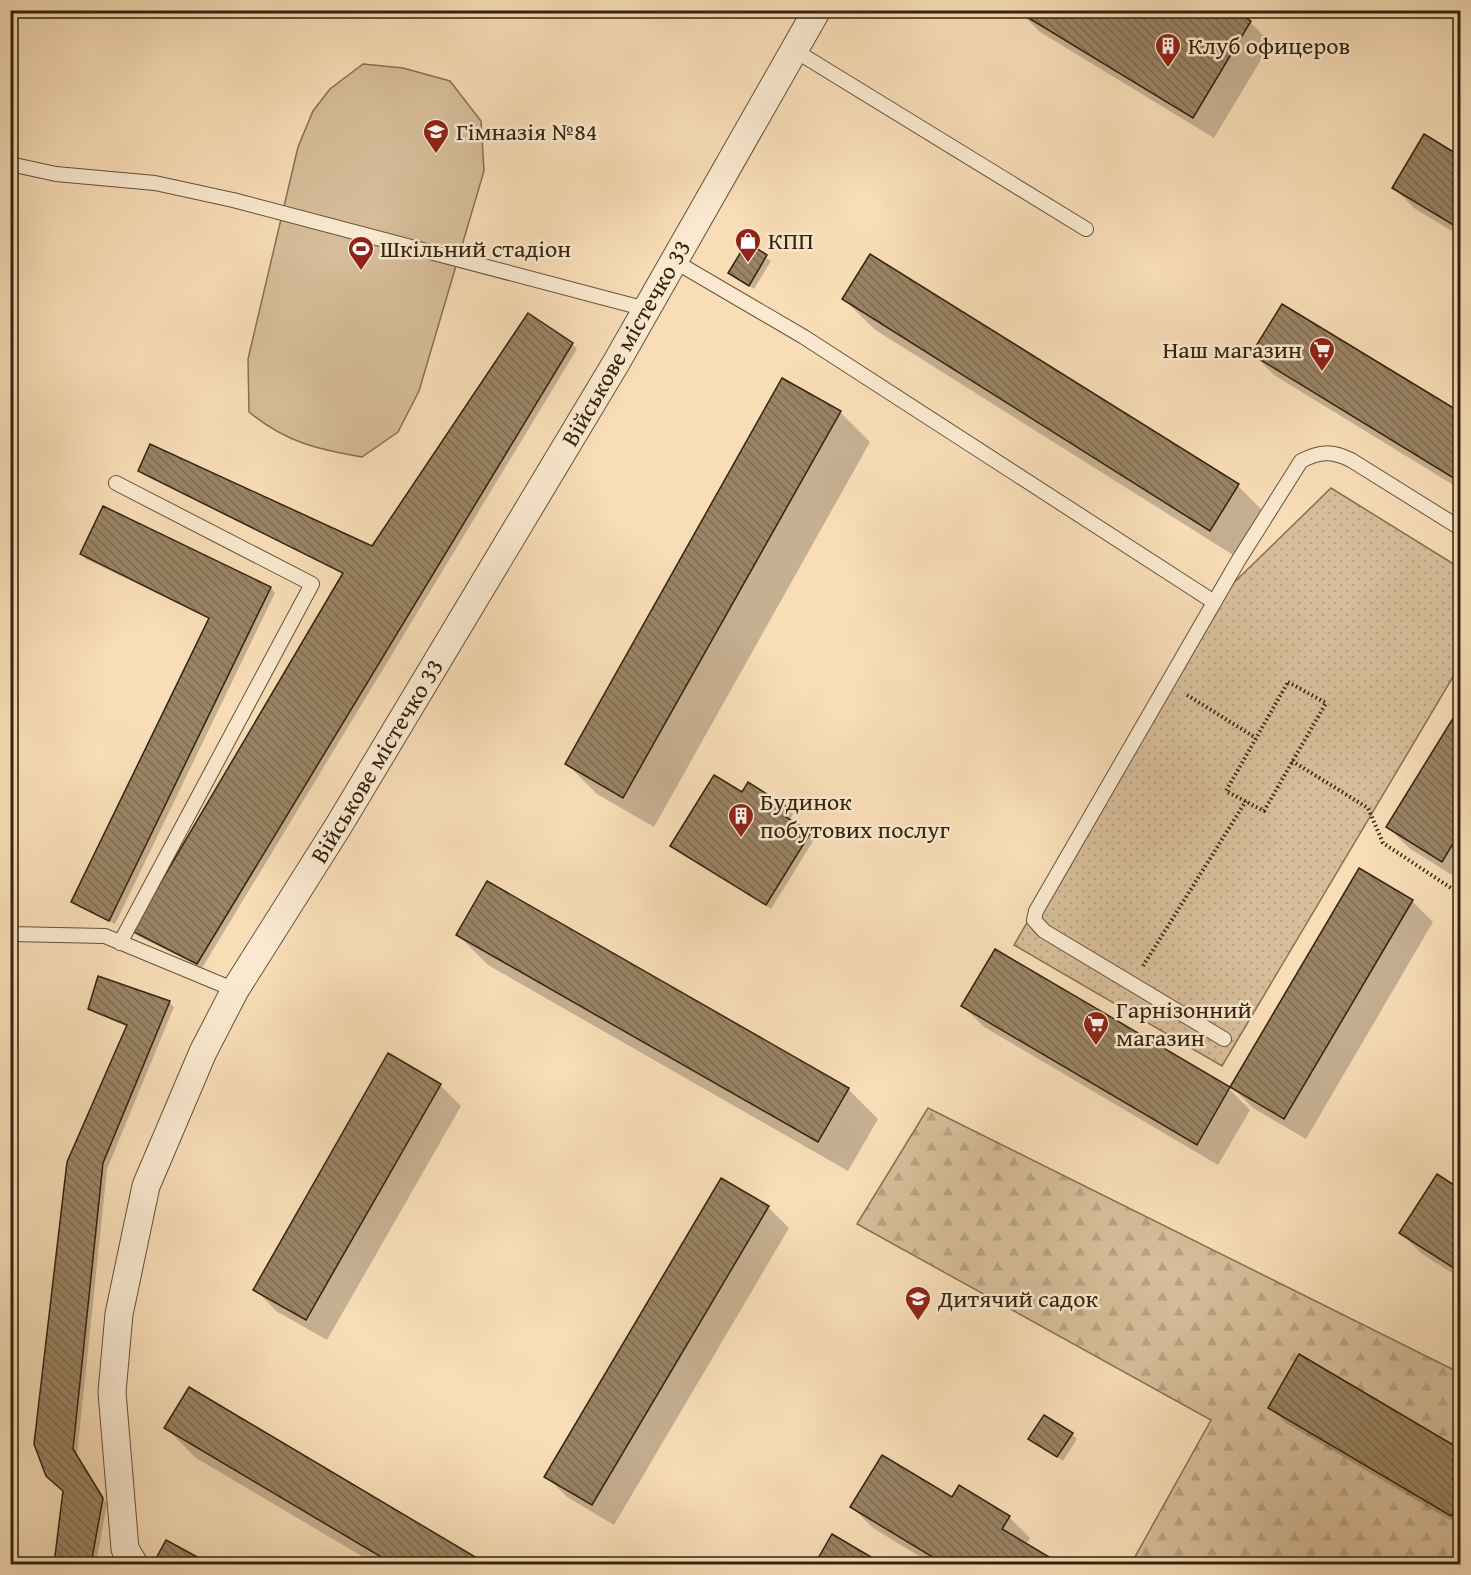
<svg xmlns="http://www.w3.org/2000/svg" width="1471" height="1575" viewBox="0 0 1471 1575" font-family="'Gentium Book Plus',serif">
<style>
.grass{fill:url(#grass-dots);stroke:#867054;stroke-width:1.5}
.forest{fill:url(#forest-firs);stroke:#867054;stroke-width:1.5}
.park{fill:#d7bd9a;stroke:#867054;stroke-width:1.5}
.shadow{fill:#0003}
.building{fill:url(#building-back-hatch);stroke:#34230d;stroke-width:1.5}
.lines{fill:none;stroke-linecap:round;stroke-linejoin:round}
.service-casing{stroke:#655238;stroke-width:16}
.minor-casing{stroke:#655238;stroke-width:29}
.path{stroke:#34230d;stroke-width:4;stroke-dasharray:1.5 3;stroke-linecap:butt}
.service{stroke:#fae9d0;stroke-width:14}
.minor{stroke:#fae9d0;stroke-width:27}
.labels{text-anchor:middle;stroke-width:5;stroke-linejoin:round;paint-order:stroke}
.poi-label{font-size:24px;fill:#34230d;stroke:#fae9d0;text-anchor:start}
.street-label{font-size:24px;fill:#34230d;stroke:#fae9d0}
</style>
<defs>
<pattern id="grass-dots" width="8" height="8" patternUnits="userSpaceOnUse" patternTransform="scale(1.5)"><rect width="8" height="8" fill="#d7bd9a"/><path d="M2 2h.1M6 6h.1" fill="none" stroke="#b9a284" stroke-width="1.8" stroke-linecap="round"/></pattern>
<pattern id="forest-firs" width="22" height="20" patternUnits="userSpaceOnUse" patternTransform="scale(1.5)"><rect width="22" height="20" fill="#d7bd9a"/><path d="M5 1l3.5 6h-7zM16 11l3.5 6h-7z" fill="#b9a284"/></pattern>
<pattern id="building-back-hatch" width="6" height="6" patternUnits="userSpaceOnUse" patternTransform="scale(1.5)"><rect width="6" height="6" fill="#9a8465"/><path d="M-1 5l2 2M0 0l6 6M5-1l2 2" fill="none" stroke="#7e6c52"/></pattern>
</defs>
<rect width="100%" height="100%" fill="#f8ddb7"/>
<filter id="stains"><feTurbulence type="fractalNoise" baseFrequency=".00333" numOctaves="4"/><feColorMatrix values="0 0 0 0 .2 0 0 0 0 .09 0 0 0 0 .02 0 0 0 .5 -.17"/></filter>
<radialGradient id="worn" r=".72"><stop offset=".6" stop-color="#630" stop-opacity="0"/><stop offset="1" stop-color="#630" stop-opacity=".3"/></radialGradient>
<path class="grass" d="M1331,488l129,80v97l-238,401 -208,-121 200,-343z"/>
<path class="forest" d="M928,1108l532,265v191h-329l80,-144 -354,-196z"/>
<path class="park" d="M363,64l40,4 47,13 31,40 3,50 -65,220 -21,41 -36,25c-46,-8 -76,-15 -113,-45l-1,-53 50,-212 15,-36 17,-22z"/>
<g class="shadow">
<path d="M1230,10l20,12 21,21 -57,95 -174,-106 -21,-21z"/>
<path d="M1424,136l36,22v78l-46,-28 -21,-21z"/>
<path d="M747,244l24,17 -17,28 -24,-16z"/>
<path d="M844,299l394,187 30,30 -27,44 -367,-231z"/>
<path d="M1282,306l178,108v75l-186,-114 -21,-21z"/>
<path d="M572,344l5,5 -375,619 -64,-32 -5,-5 211,-357 -200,-99 -4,-4 233,76z"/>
<path d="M840,412l30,30 -216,385 -57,-33 -30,-30z"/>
<path d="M104,508l167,80 4,5 -160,331 -42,-22 137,-283 -124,-60 -5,-5z"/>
<path d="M1460,710v170l-51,-32 -21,-21z"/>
<path d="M749,785l39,24 5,5 -4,7 26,17 -44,71 -94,-59 66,-56z"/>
<path d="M1412,901l21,21 -127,217 -53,-31 -21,-21z"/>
<path d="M458,935l390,154 30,30 -30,52 -360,-206z"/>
<path d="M995,951l234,138 21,21 -32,55 -234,-138 -21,-21z"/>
<path d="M169,1002l5,5 -67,162 -30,286 30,49 -11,60h-40l9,-72 -30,-48 93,-417 -33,-14 -5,-5z"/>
<path d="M440,1085l21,21 -134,234 -51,-29 -21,-22z"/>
<path d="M1438,1176l22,15v87l-38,-24 -21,-21z"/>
<path d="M768,1207l21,21 -175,297 -47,-28 -21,-21z"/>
<path d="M1300,1356l160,95v75l-174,-103 -16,-15z"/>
<path d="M189,1389l295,175h-109l-179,-106 -30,-30z"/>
<path d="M1072,1434l5,5 -14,22 -33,-22z"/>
<path d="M960,1487l49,30 21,21 -4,7 32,19h-126l-59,-36 -21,-21 101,-8z"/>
<path d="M832,1536l48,28h-59l-3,-2z"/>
<path d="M166,1543l41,21h-52z"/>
</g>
<g class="building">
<path d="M1233,10l18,11 -58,97 -176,-107z"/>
<path d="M1424,134l36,22v73l-68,-41z"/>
<path d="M747,242l20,13 -18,31 -21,-13z"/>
<path d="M870,254l369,230 -29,47 -368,-232z"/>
<path d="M1282,304l178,108v70l-209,-128z"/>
<path d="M528,313l45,30 -376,621 -65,-33 211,-358 -205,-102 12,-27 222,102z"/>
<path d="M782,378l59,33 -218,387 -58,-34z"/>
<path d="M103,506l168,81 -162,334 -38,-19 138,-284 -129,-64z"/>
<path d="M1460,707v125l-18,30 -56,-35z"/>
<path d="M714,775l28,17 6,-10 41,26 -5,8 27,16 -45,73 -96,-59z"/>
<path d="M1359,868l54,32 -129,219 -54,-32z"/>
<path d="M487,881l362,207 -31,54 -362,-207z"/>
<path d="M995,949l235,138 -33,58 -236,-139z"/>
<path d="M98,976l72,25 -67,162 -30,286 30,49 -12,66h-37l9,-73 -17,-15 -12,-32 33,-282 60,-137 -39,-16z"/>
<path d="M388,1053l53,31 -135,236 -53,-30z"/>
<path d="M1437,1174l23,15v83l-61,-39z"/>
<path d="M721,1178l48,28 -177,299 -48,-28z"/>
<path d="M1299,1354l161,95v52l-9,15 -183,-108z"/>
<path d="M189,1387l298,177h-94l-229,-136z"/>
<path d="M1044,1415l29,18 -16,24 -29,-18z"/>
<path d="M882,1455l70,42 7,-12 51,31 -8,13 59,35h-117l-94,-57z"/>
<path d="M832,1534l51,30h-63l-4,-2z"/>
<path d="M166,1540l44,24h-57z"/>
<path d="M1193,1559l9,5h-13z"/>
</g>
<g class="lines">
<defs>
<g id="service">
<path d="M794,50l292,179"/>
<path d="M10,164l46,10 99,9 78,17 413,109"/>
<path d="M674,261l130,76 410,265"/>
<path d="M116,483l196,101 -192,359"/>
<path d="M10,934l95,2 130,54"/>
<path d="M1224,1039l-180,-108 -10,-11 2,-9 202,-350 63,-100c19,-10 31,-10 50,-1l109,68"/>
</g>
<path id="minor" d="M134,1564l-9,-15 -13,-157 7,-78 27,-128 57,-134 32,-62 104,-165 277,-462 201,-353"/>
</defs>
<use href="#service" class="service-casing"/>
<use href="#minor" class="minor-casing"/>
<g class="path">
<path d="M1288,682l38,21 -62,108 -38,-20z"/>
<path d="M1187,695l69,43"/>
<path d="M1292,761l76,47 15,35 77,51"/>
<path d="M1143,966l103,-165"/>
</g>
<use href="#service" class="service"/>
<use href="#minor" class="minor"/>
</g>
<defs>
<symbol id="building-pin" viewBox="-11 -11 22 30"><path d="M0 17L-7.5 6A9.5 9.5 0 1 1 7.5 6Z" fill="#8f2418" stroke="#fae9d0"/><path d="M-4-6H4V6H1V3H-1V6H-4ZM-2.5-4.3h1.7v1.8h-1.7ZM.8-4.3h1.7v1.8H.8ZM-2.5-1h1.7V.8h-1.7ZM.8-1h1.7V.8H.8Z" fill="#fff"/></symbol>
<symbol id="school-pin" viewBox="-11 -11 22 30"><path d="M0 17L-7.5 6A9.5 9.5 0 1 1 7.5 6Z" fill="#8f2418" stroke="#fae9d0"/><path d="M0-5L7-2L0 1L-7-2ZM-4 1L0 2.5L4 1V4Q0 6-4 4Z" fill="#fff"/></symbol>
<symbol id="shop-pin" viewBox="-11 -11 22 30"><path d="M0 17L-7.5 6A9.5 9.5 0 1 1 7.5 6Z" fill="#8f2418" stroke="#fae9d0"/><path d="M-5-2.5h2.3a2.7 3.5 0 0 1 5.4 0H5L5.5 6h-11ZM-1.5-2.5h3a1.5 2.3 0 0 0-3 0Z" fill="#fff"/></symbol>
<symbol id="stadium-pin" viewBox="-11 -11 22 30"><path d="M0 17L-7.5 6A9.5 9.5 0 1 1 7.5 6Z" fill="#8f2418" stroke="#fae9d0"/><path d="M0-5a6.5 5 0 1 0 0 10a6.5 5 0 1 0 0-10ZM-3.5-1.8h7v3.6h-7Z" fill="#fff"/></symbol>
<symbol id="supermarket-pin" viewBox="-11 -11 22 30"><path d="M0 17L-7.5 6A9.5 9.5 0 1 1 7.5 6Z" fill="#8f2418" stroke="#fae9d0"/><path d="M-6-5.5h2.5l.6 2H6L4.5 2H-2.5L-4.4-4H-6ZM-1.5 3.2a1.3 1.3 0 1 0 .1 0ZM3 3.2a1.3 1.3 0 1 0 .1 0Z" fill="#fff"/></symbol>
</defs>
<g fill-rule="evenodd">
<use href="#building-pin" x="1153" y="31" width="30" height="40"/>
<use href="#school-pin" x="421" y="117" width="30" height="40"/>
<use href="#shop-pin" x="733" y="226" width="30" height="40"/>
<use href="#stadium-pin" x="346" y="234" width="30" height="40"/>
<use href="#supermarket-pin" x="1307" y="335" width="30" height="40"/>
<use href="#building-pin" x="726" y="801" width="30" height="40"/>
<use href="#supermarket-pin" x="1081" y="1009" width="30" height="40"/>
<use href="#school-pin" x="903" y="1284" width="30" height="40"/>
</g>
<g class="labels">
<g class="poi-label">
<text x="1188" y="54">Клуб офицеров</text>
<text x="456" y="140">Гімназія №84</text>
<text x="768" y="249">КПП</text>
<text x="380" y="257">Шкільний стадіон</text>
<text x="1302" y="358" text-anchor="end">Наш магазин</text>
<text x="760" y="810">Будинок<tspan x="760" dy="28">побутових послуг</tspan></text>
<text x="1116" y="1018">Гарнізонний<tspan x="1116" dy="28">магазин</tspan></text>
<text x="938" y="1307">Дитячий садок</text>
</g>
<g class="street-label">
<text transform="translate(626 343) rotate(-60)" y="8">Військове містечко 33</text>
<text transform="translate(377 761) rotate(-59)" y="8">Військове містечко 33</text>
</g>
</g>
<rect width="1471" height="1575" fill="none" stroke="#f8ddb7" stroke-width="36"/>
<rect x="12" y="12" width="1447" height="1551" fill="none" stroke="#34230d" stroke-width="3"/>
<rect x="18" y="18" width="1435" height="1539" fill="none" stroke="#34230d" stroke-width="1.5"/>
<rect width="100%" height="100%" filter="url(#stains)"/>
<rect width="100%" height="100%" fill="url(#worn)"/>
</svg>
